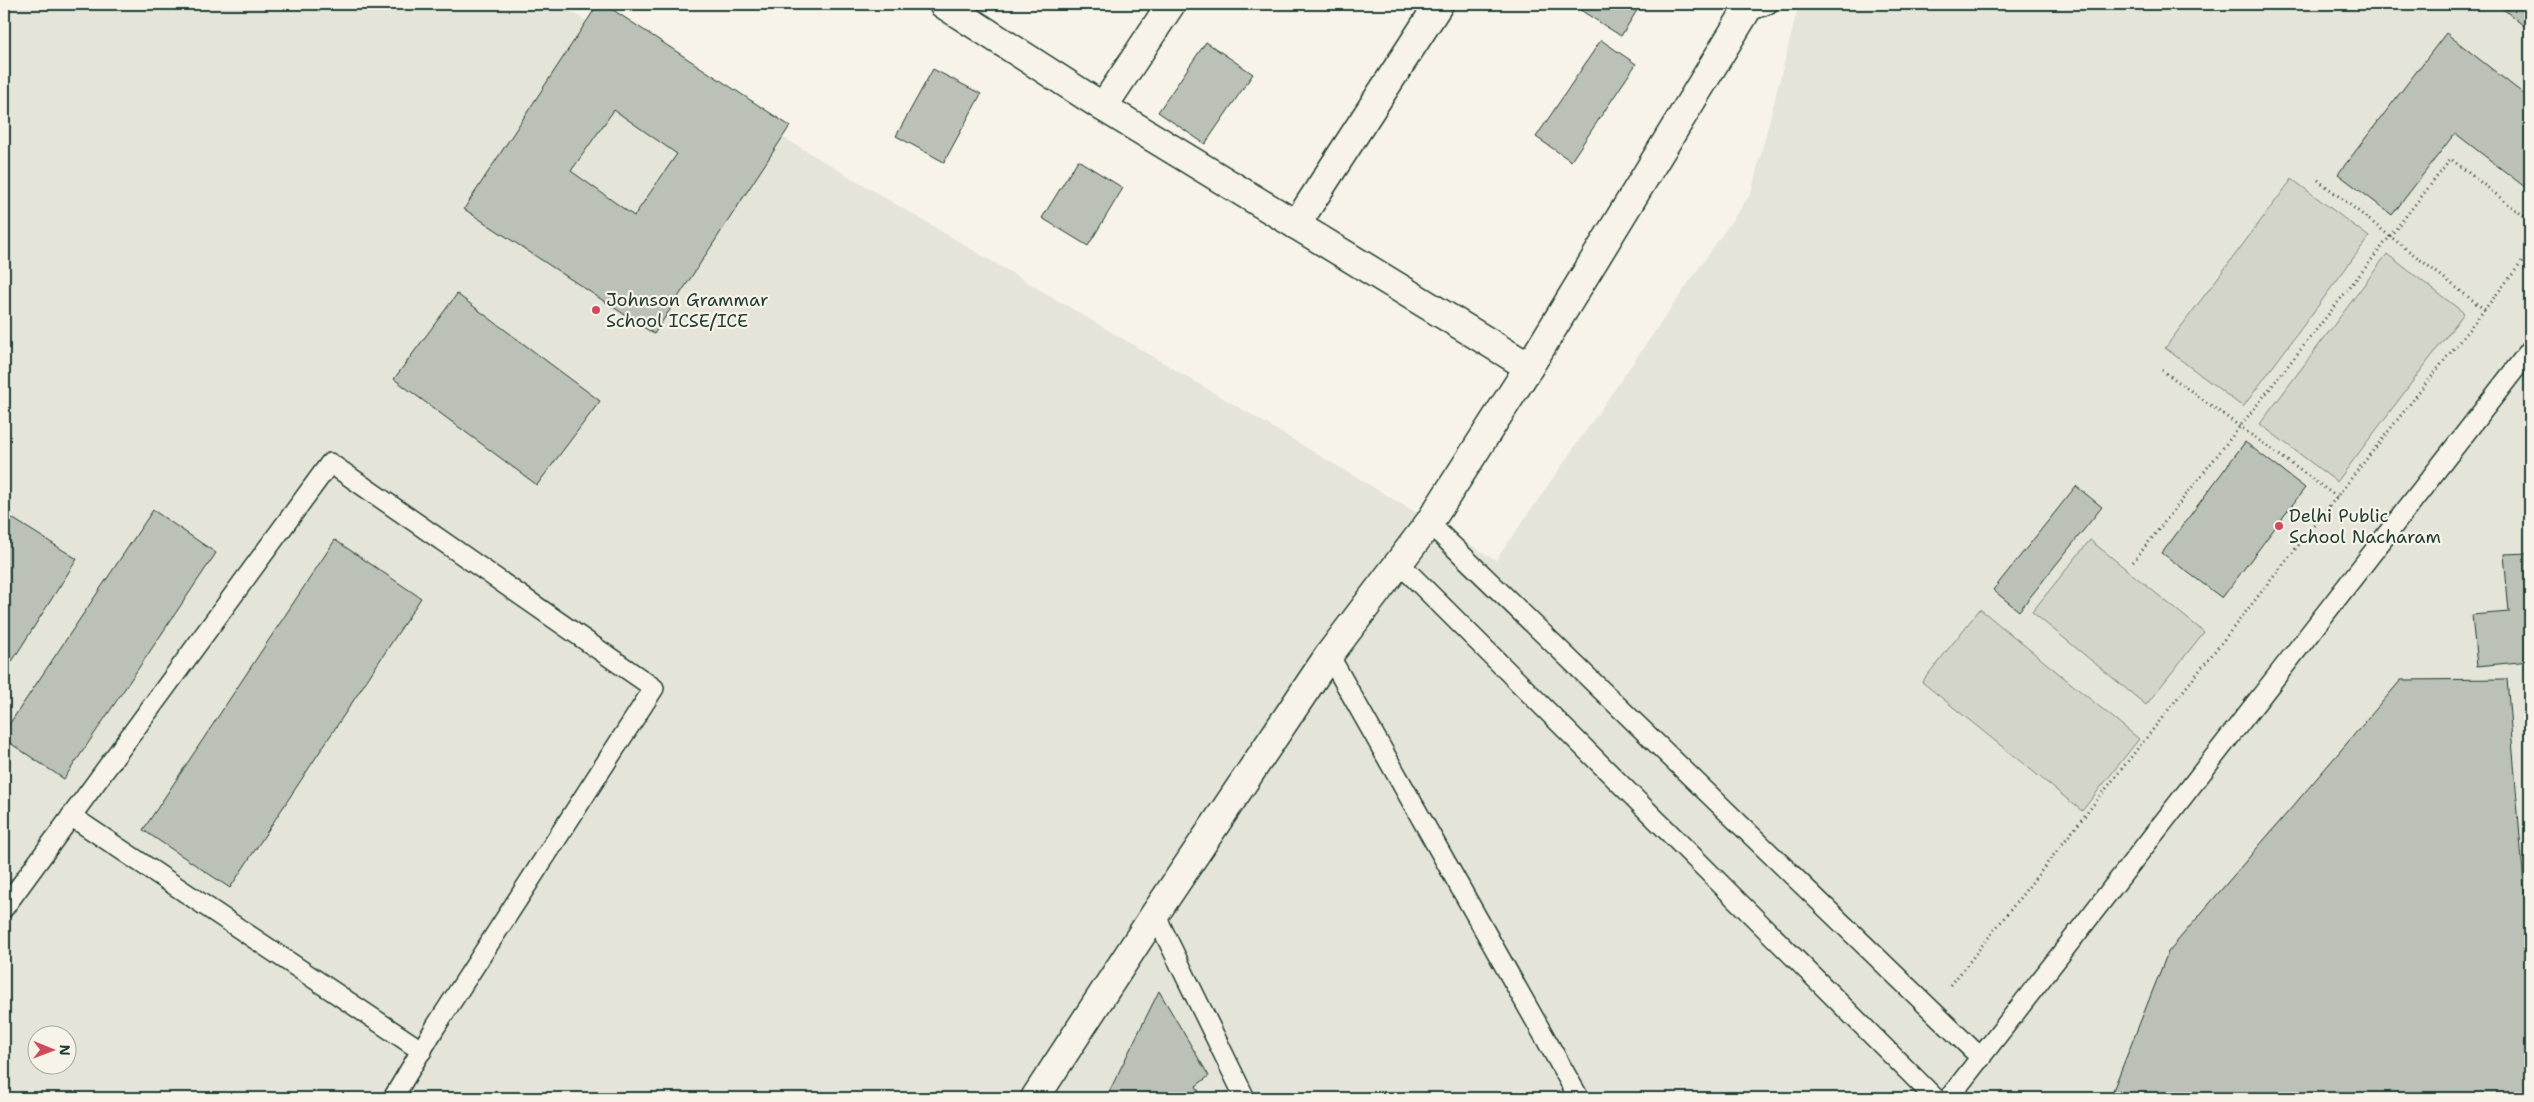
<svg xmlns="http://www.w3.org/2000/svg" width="2534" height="1102" viewBox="0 0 2534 1102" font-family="'Shantell Sans',sans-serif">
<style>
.built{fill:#e5e4d9;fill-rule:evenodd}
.green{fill:#d3d5ca;stroke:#79897f}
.building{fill:#bbc1b6;stroke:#1f3d34;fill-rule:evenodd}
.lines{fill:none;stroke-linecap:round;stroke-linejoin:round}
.lane-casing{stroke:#1f3d34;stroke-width:22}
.street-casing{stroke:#1f3d34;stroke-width:31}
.path{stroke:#1f3d34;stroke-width:3;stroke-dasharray:1 4;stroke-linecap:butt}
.lane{stroke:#f7f3e8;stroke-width:19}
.street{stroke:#f7f3e8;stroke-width:28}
.poi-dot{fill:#d1495b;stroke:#f7f3e8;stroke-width:2}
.labels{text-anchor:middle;stroke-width:4.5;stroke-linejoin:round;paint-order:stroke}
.poi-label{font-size:18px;fill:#1f3d34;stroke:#f7f3e8;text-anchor:start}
</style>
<rect width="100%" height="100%" fill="#f7f3e8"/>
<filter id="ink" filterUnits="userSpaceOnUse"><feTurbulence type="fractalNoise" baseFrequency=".02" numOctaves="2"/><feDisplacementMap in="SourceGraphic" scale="10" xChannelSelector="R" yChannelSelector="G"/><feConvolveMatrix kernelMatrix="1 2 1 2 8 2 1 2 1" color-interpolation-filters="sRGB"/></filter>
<g filter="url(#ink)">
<path class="built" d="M4,4h554l938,556 255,-367 48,-189h731v1094h-2526zM38,1034h30v30h-30z"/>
<g class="green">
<path d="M2292,179l77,58 -126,170 -78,-59z"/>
<path d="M2387,254l77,59 -127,169 -77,-58z"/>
<path d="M2090,540l114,92 -58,73 -114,-93z"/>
<path d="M1980,609l159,130 -57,72 -160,-129z"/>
</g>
<g class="building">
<path d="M598,4h6l186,122 -136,208 -190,-125zM614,110l63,44 -43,62 -63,-45z"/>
<path d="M1571,4h70l-20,32z"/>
<path d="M2497,4h33v27z"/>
<path d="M2446,33l84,66v92l-75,-58 -63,82 -54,-41z"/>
<path d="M1601,40l35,24 -65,97 -35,-24z"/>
<path d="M1206,42l47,32 -48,70 -47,-32z"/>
<path d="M933,69l48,25 -37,68 -48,-26z"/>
<path d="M1078,160l45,28 -35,58 -46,-28z"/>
<path d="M457,294l143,107 -63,84 -143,-106z"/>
<path d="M2245,442l60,46 -83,110 -60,-45z"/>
<path d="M2076,486l26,21 -83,104 -26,-21z"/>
<path d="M153,510l63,43 -152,226 -60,-40v-7z"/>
<path d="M4,513l73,46 -73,115z"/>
<path d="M335,540l86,58 -191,290 -87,-58z"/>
<path d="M2530,553v108l-53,5 -5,-51 37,-3 -5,-58z"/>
<path d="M2507,679l23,279v140h-420l58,-146 233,-272z"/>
<path d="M1159,991l50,85 -13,10 6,12h-96z"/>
</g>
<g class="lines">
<defs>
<g id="lane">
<path d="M1745,13l23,-9"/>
<path d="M1429,523l552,535"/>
<path d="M1399,563l536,535"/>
<path d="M1329,655l250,443"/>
<path d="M71,816l351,235"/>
<path d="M4,908l326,-445 324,225 -218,338 -43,72"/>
<path d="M1155,914l90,184"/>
<path d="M1949,1098l581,-748"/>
</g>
<g id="street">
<path d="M943,4l160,103 426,260"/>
<path d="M1103,107l68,-103"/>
<path d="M1296,225l143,-221"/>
<path d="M1035,1098l120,-184 174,-259 100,-132 100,-156 216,-354 2,-9"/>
</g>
</defs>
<use href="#lane" class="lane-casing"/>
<use href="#street" class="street-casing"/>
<g class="path">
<path d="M2318,180l167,130"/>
<path d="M2162,370l175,127"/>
<path d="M2133,562l318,-403 79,62"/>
<path d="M1951,985l579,-733"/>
</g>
<use href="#lane" class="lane"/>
<use href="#street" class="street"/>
</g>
</g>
<g class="poi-dot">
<circle cx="596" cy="310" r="5"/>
<circle cx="2279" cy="526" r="5"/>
</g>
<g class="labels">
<g class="poi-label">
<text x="606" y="306">Johnson Grammar<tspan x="606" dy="21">School ICSE/ICE</tspan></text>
<text x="2289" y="522">Delhi Public<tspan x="2289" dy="21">School Nacharam</tspan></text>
</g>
</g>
<rect width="2534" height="1102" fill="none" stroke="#f7f3e8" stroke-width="20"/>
<rect x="10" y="10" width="2514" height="1082" fill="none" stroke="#1f3d34" stroke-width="2" filter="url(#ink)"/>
<g transform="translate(52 1050) rotate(91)"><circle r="24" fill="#f7f3e8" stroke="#a1aaa0"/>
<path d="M0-4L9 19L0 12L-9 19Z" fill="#d1495b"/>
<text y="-8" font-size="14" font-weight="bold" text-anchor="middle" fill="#1f3d34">N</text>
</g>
</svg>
